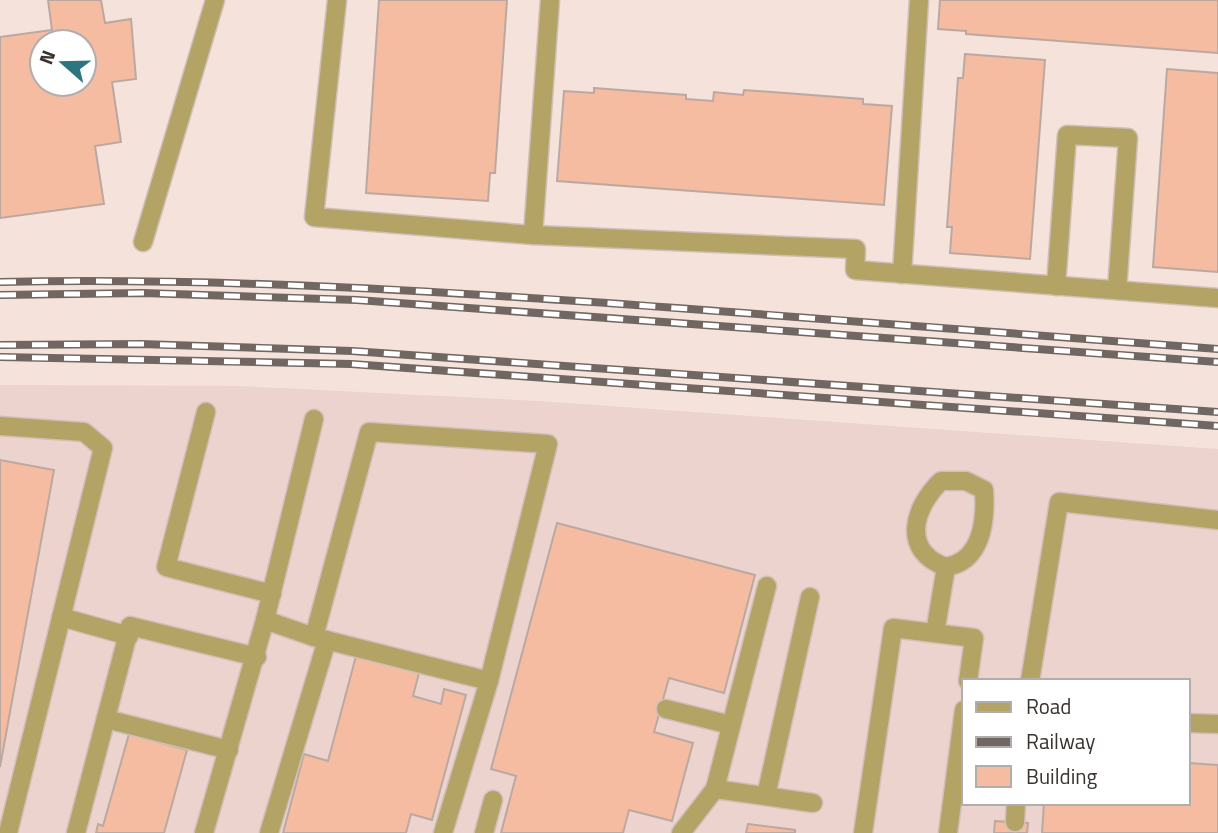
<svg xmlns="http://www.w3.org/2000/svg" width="1218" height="833" viewBox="0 0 1218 833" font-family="'Titillium Web',sans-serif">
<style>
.commercial{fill:#ecd3ce;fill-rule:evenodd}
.building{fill:#f5bca2;stroke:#bba9a1;stroke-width:2;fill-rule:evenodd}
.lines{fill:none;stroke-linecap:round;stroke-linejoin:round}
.minor-casing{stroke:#d0bfb8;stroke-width:21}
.minor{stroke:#b3a466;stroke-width:18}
.rail-casing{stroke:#716762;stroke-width:8}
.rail{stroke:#fff;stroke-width:5;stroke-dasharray:16;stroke-linecap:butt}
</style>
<rect width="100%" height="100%" fill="#f5e2da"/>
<path class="commercial" d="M0,385l240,1 298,15 680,48v384h-1218zM964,681h224v122h-224z"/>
<g class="building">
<path d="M48,0h53l4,23 26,-4 5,60 -24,3 9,60 -26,4 9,58 -104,14v-181l52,-7zM42,42h42v42h-42z"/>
<path d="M379,0h128l-12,173h-5l-2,28 -122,-8z"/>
<path d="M940,0h278v53l-252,-19v-3l-28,-2z"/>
<path d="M965,54l80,6 -15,199 -80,-6 2,-26h-5l11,-149h5z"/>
<path d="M1167,69l51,4v199l-65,-5z"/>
<path d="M594,88l92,7v4l27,2 1,-9 29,3 1,-5 119,9v5l29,2 -8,99 -327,-24 7,-90 30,2z"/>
<path d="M0,460l54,10 -54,297z"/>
<path d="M557,523l198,52 -31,118 -55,-15 -15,54 39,11 -21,78 -43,-11 -6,23h-122l15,-57 -25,-7z"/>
<path d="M356,656l63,17 -6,23 28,8 3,-15 22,6 -34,125 -21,-6 -5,19h-123l21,-79 24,7z"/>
<path d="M129,734l58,16 -23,83h-68l2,-9 5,2z"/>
<path d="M1188,763l30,2v68h-176l2,-30h144z"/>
<path d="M995,821l33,2 -1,10h-33z"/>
<path d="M748,824l47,6v3h-49z"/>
</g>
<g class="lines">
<defs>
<g id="minor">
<path d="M337,0l-23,217 219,18 323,14 -1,21 363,28"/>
<path d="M533,235l17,-235"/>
<path d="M143,242l72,-242"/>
<path d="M902,274l17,-274"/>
<path d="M1056,286l11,-151 61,3 -11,152"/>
<path d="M206,412l-40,155 106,27"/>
<path d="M0,426l84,6 19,16 -95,385"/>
<path d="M61,617l68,19"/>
<path d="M265,620l49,-201"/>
<path d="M935,633l11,-66c36,-6 40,-46 38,-77l-18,-9h-25c-28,27 -40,70 5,86"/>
<path d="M314,637l55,-205 179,12 -59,237 -46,152"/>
<path d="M1030,681l29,-179 159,18"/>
<path d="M666,709l65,16"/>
<path d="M106,719l123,31"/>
<path d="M1188,723l30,1"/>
<path d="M715,789l52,-203"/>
<path d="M766,796l44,-199"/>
<path d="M1015,822l1,-19"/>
<path d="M76,833l54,-207 127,31"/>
<path d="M204,833l61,-213 49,17 175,44"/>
<path d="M269,833l58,-193"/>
<path d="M484,833l9,-33"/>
<path d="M681,833l34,-44 98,14"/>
<path d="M863,833l30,-205 81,10 -6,43"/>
<path d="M948,833l16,-123"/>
</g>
</defs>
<use href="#minor" class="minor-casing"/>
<use href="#minor" class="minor"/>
<defs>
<g id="rail">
<path d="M0,282c235,-5 470,11 704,28 172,13 343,26 514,39"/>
<path d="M0,295l143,-2 214,7 861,62"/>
<path d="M0,345l141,-1 211,7 866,61"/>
<path d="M0,357l351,7 867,62"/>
</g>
</defs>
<use href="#rail" class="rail-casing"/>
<use href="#rail" class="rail"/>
</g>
<rect x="962" y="679" width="228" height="126" fill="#ffffff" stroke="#b0adac" stroke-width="2"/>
<rect x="976" y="702" width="35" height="10" fill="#b3a466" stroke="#b0adac" stroke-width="2"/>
<text x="1026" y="714" font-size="21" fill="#3a3330">Road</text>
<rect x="976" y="737" width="35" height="10" fill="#716762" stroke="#b0adac" stroke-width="2"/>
<text x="1026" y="749" font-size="21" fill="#3a3330">Railway</text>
<rect x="976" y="766" width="35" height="21" fill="#f5bca2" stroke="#b0adac" stroke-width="2"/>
<text x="1026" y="784" font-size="21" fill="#3a3330">Building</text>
<g transform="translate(63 63) rotate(290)"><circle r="33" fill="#ffffff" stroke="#b0adac" stroke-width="2"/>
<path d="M0-5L12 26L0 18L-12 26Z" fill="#2d757f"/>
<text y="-10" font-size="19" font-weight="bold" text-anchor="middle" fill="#3a3330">N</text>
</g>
</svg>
